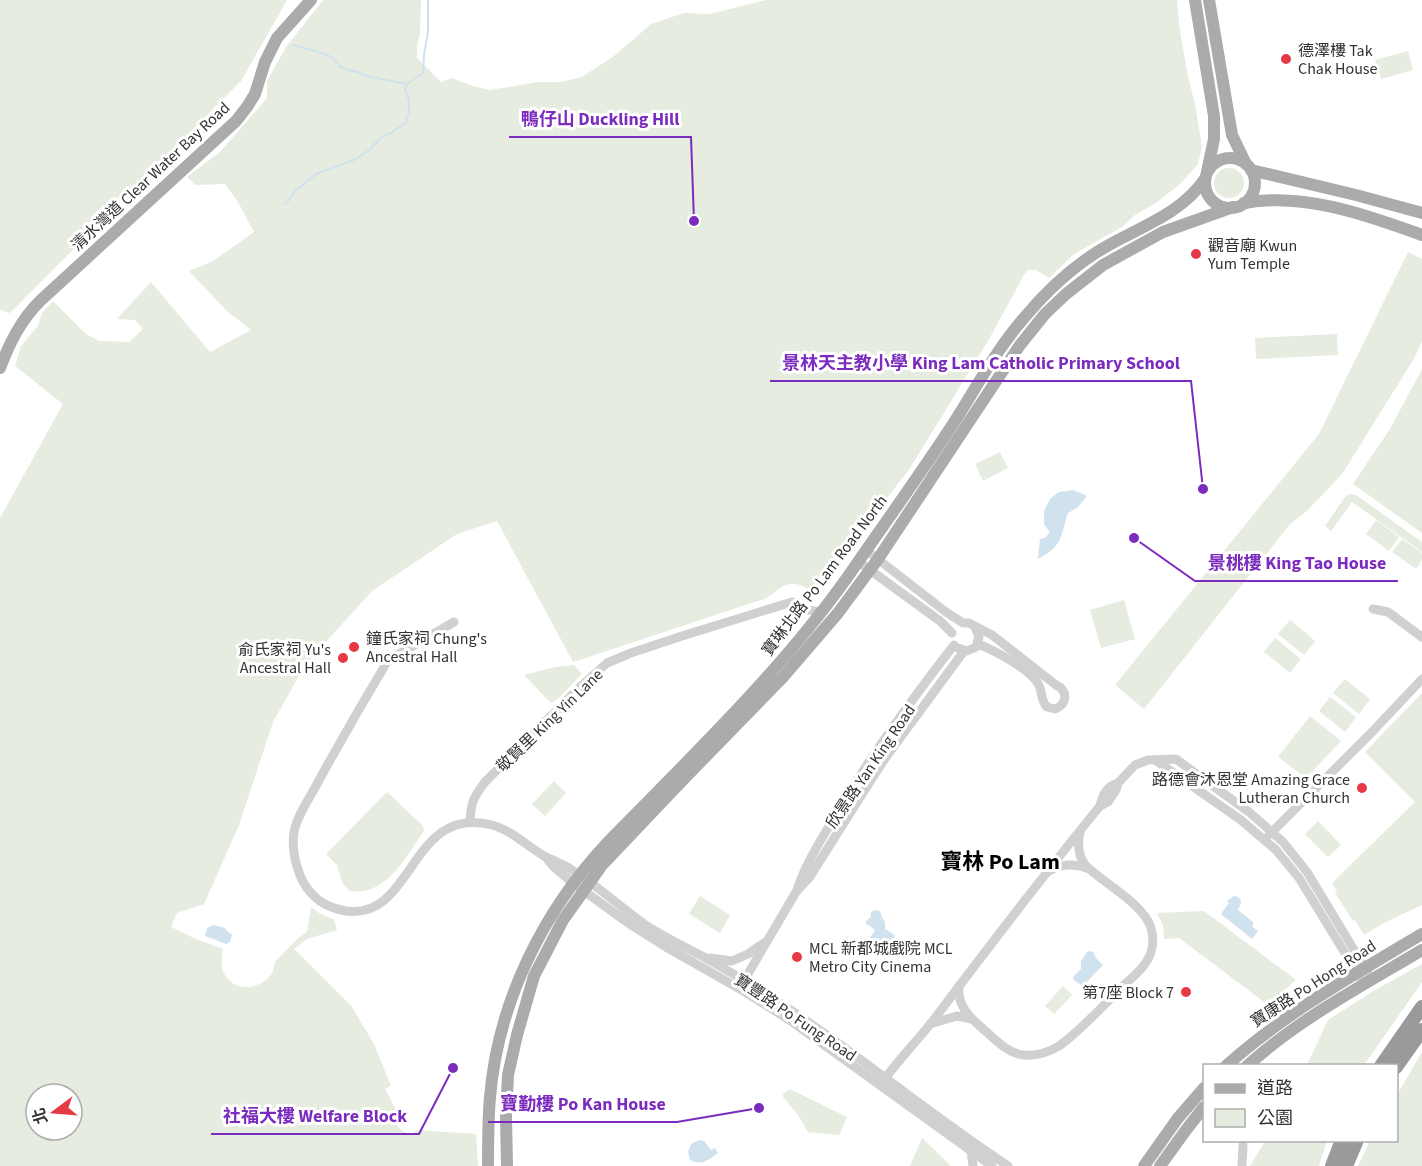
<svg xmlns="http://www.w3.org/2000/svg" width="1422" height="1166" viewBox="0 0 1422 1166" font-family="'Source Sans 3','Noto Sans TC',sans-serif">
<style>
.green{fill:#e6ecdf;fill-rule:evenodd}
.water{fill:#cfe2ee}
.lines{fill:none;stroke-linecap:round;stroke-linejoin:round}
.stream{stroke:#cfe2ee;stroke-width:2}
.minor{stroke:#d0d0d0;stroke-width:9}
.major{stroke:#ababab;stroke-width:12}
.highway{stroke:#9a9a9a;stroke-width:14}
.poi-dot{fill:#e63946;stroke:#fff;stroke-width:2}
.labels{text-anchor:middle;stroke-width:6;stroke-linejoin:round;paint-order:stroke}
.poi-label{font-size:16px;fill:#333;stroke:#fff;text-anchor:start}
.street-label{font-size:16px;fill:#333;stroke:#fff}
.district-label{font-size:22px;font-weight:bold;fill:#000;stroke:#fff}
.leader{fill:none;stroke:#7b2cbf;stroke-width:2}
.callout-dot{fill:#7b2cbf;stroke:#fff;stroke-width:2}
.callout-label{font-size:18px;text-anchor:middle;font-weight:bold;fill:#7b2cbf;stroke:#fff;stroke-width:6;stroke-linejoin:round;paint-order:stroke}
</style>
<rect width="100%" height="100%" fill="#fff"/>
<g class="green">
<path d="M0,0h287l-46,81 -231,232 -10,-3z"/>
<path d="M323,0h98l-1,33 -3,13v12l24,24 11,-4 21,8 17,4 48,-8h23l21,-5 32,-21 37,-32 33,-11 26,1 56,-14h411l2,25 9,52 7,27 7,43 -4,17 -18,20 -24,19 -21,12 -13,12 -48,27 -25,24 -13,-8h-8l-4,5 -36,66 -78,127 -96,125c-21,-15 -28,-11 -47,5l-194,64 -76,-141 -40,13 -85,57 -67,74 -32,57 -34,103 -35,79 -27,9 -6,14 25,12 27,10c-1,6 -2,13 -1,19 7,29 51,23 53,-6l23,-24 9,-6 4,-25 8,6 15,7 3,10 -30,9 -13,10 58,58 22,37 17,42 -6,3 11,21c-4,12 3,22 15,24l7,-4 58,4 2,32h-478v-648l63,-114 -48,-38 6,-20 17,-20 4,-13 11,-12 33,33 13,7 30,1 14,-13 -8,-9 -18,-1 34,-37 59,70 41,-22 -24,-19 -38,-40 24,-10 41,-29 -16,-30 -13,-18 -30,1 -8,-8 33,-25 47,-54v-17l19,-34zM36,1094h36v36h-36z"/>
<path d="M1408,51l5,19 -32,9 -6,-19z"/>
<circle cx="1229" cy="183" r="15"/>
<path d="M1408,252l14,7v82l-7,16 -73,117 -35,37 -17,13 -146,185 -29,-24 204,-251z"/>
<path d="M1337,334l1,21 -82,4 -1,-21z"/>
<path d="M1422,369v164l-69,-49 37,-55z"/>
<path d="M1000,452l8,16 -25,13 -8,-17z"/>
<path d="M1349,494l7,1 66,47v10l-70,-50 -21,29 -6,-5 20,-29z"/>
<path d="M1376,520l23,17 -10,14 -23,-17z"/>
<path d="M1402,539l20,14v7l-6,9 -24,-17z"/>
<path d="M1124,600l11,39 -34,9 -11,-38z"/>
<path d="M1290,620l25,21 -11,14 -26,-21z"/>
<path d="M1275,638l26,21 -11,14 -26,-21z"/>
<path d="M574,665l8,9 -24,25 -7,4 -27,-28 31,-8z"/>
<path d="M1345,679l25,20 -11,15 -26,-21z"/>
<path d="M1422,693v212l-36,17 -22,13 -9,-15 -2,1 -18,-28 2,-2 -5,-8 83,-81 -50,-50z"/>
<path d="M1330,697l26,20 -11,15 -26,-21z"/>
<path d="M1310,716l31,25 -35,37 -28,-21z"/>
<path d="M554,781l12,12 -21,23 -13,-12z"/>
<path d="M387,792l36,34 1,5c-15,21 -32,55 -60,60 -5,1 -10,0 -15,0l-7,-9 -5,-17 -11,-11z"/>
<path d="M1318,821l23,24 -13,12 -23,-23z"/>
<path d="M700,896l30,19 -10,18 -31,-19z"/>
<path d="M1204,911l92,69 -28,25 -89,-67 -15,1 -1,-14 -6,-12z"/>
<path d="M1422,964v18l-58,83h-57l21,-45 47,-30z"/>
<path d="M1063,986l9,9 -18,19 -9,-8z"/>
<path d="M1422,1052v114h-64l12,-25 26,-1 1,-45z"/>
<path d="M790,1089l57,28 -8,18 -31,-3 -10,-17 -15,-18v-3z"/>
<path d="M922,1138l27,26 1,2h-40z"/>
<path d="M1265,1141v-1l62,1 -8,25h-69z"/>
</g>
<g class="water">
<path d="M1073,490l14,6 -10,12 -9,5c-8,24 -5,33 -30,46l2,-20 5,-1 5,-6 -6,-8v-13l6,-12 9,-7z"/>
<path d="M1234,896c9,1 8,8 4,14l15,12v5l5,4 -6,8 -31,-25 8,-11 -2,-2z"/>
<path d="M874,910l6,1 2,7c4,3 3,6 3,11l10,6 -1,5 -9,4 -3,3 -2,-1c-3,-4 -8,-5 -10,-9l5,-6 -2,-3 -7,-4v-3l5,-4v-5z"/>
<path d="M214,925l11,3 3,4 4,2 -2,8 -4,2 -21,-8 2,-8z"/>
<path d="M1091,951l3,2 2,5 7,7 -20,21 -9,-6 -1,-3 8,-8v-8l6,-9z"/>
<path d="M700,1140l4,1 7,9 4,-2 3,5c-9,7 -17,13 -28,7l-2,-8 3,-8z"/>
</g>
<g class="lines">
<g class="stream">
<path d="M293,45l29,8 9,4 6,5 2,4 9,4 10,2 9,4 40,8"/>
<path d="M406,122l3,-10v-11l-4,-13 2,-4 16,-11 1,-18 4,-23v-32"/>
<path d="M285,204l3,-3 7,-10 21,-17 40,-15 12,-8 15,-15 8,-3 14,-10"/>
</g>
<g class="minor">
<path d="M866,550l80,62 17,11h6l23,12 64,50c12,5 12,19 -1,24l-8,-2c-7,-7 -4,-17 -10,-25 -10,-14 -43,-32 -59,-38"/>
<path d="M859,562l81,59 12,12"/>
<path d="M1373,609l15,3 34,25"/>
<path d="M454,622l-60,35 -7,5c-24,40 -47,80 -69,120 -8,16 -21,33 -24,50 -3,20 4,48 18,62 9,10 22,15 34,17 69,9 63,-107 146,-86 19,5 35,21 52,31 5,3 10,4 15,7 7,2 13,7 19,11 23,15 44,34 66,50 18,12 39,22 58,32 34,19 67,39 99,61 70,48 136,102 207,149"/>
<path d="M958,648l9,3 9,-4 3,-10 -4,-10"/>
<path d="M1155,760l86,60 35,30 23,28 65,106"/>
<path d="M1100,806c3,-12 6,-19 18,-23"/>
<path d="M470,822c1,-20 3,-24 15,-40l95,-95 27,-24 24,-10 51,-17 110,-34 16,8 13,2"/>
<path d="M1269,835l104,-104 49,-52"/>
<path d="M548,860l6,7 19,16 58,42 35,22 74,42 51,32 201,145"/>
<path d="M1049,871c13,-7 24,-8 38,-3"/>
<path d="M797,890c7,-22 19,-42 31,-62 36,-64 81,-125 126,-183"/>
<path d="M710,958l22,3 16,-7 16,-11"/>
<path d="M742,984l54,-92 13,-14 60,-95 17,-26 78,-106"/>
<path d="M959,986c-2,19 10,31 23,42 12,10 26,26 42,27 12,1 25,-3 35,-9 20,-14 43,-39 61,-57 9,-9 22,-18 28,-30 5,-9 6,-21 3,-31 -7,-24 -48,-45 -66,-63 -7,-10 -8,-20 -5,-33"/>
<path d="M930,1024l27,-8 15,3"/>
<path d="M880,1085c16,-22 35,-42 52,-63 55,-73 110,-145 168,-216l8,-4 8,-12 2,-7 17,-18 13,-5 28,-1 73,53 34,30 24,30 61,101"/>
<path d="M971,1151l2,15"/>
<path d="M1242,1166l1,-21"/>
</g>
<g class="major">
<path d="M1195,0l19,116v23l-7,33"/>
<path d="M1209,0l23,135 14,29"/>
<circle cx="1230" cy="183" r="25"/>
<path d="M1251,170l105,25 66,18"/>
<path d="M1244,203c59,-11 123,12 178,32"/>
<path d="M0,368c10,-26 21,-48 40,-67l196,-180 11,-14 8,-13 10,-32 12,-24 34,-38"/>
<path d="M1226,1066c59,-53 129,-92 196,-132"/>
<path d="M1247,1066c52,-47 115,-80 175,-116"/>
<path d="M488,1166c0,-23 0,-46 2,-69 8,-95 53,-186 118,-255 87,-89 180,-177 250,-280 32,-46 65,-92 95,-138 23,-36 43,-74 71,-106 20,-24 44,-47 70,-64 38,-25 84,-36 111,-75"/>
<path d="M507,1166l-1,-49 2,-42 9,-40 17,-59 29,-56 39,-55 74,-78 107,-110 55,-64 40,-54 142,-214 25,-31 21,-20 37,-29 60,-33 70,-25"/>
<path d="M1144,1166l34,-48 26,-30"/>
<path d="M1160,1166l26,-36 18,-23"/>
</g>
<g class="highway">
<path d="M1381,1066l41,-59"/>
<path d="M1396,1067l26,-37"/>
<path d="M1332,1166l10,-26"/>
<path d="M1346,1166l11,-26"/>
</g>
</g>
<g class="poi-dot">
<circle cx="1286" cy="59" r="6"/>
<circle cx="1196" cy="254" r="6"/>
<circle cx="354" cy="647" r="6"/>
<circle cx="343" cy="658" r="6"/>
<circle cx="1362" cy="788" r="6"/>
<circle cx="797" cy="957" r="6"/>
<circle cx="1186" cy="992" r="6"/>
</g>
<g class="labels">
<g class="poi-label">
<text x="1298" y="56">德澤樓 Tak<tspan x="1298" dy="18">Chak House</tspan></text>
<text x="1208" y="251">觀音廟 Kwun<tspan x="1208" dy="18">Yum Temple</tspan></text>
<text x="366" y="644">鐘氏家祠 Chung's<tspan x="366" dy="18">Ancestral Hall</tspan></text>
<text x="331" y="655" text-anchor="end">俞氏家祠 Yu's<tspan x="331" dy="18">Ancestral Hall</tspan></text>
<text x="1350" y="785" text-anchor="end">路德會沐恩堂 Amazing Grace<tspan x="1350" dy="18">Lutheran Church</tspan></text>
<text x="809" y="954">MCL 新都城戲院 MCL<tspan x="809" dy="18">Metro City Cinema</tspan></text>
<text x="1174" y="998" text-anchor="end">第7座 Block 7</text>
</g>
<g class="street-label">
<text transform="translate(150 176) rotate(-43)" y="6">清水灣道 Clear Water Bay Road</text>
<text transform="translate(824 575) rotate(-53)" y="6">寶琳北路 Po Lam Road North</text>
<text transform="translate(549 720) rotate(-44)" y="6">敬賢里 King Yin Lane</text>
<text transform="translate(870 766) rotate(-56)" y="6">欣景路 Yan King Road</text>
<text transform="translate(1313 983) rotate(-33)" y="6">寶康路 Po Hong Road</text>
<text transform="translate(796 1017) rotate(34)" y="6">寶豐路 Po Fung Road</text>
</g>
<g class="district-label">
<text x="1000" y="869">寶林 Po Lam</text>
</g>
</g>
<path class="leader" d="M694 221L691 137H509M1203 489L1191 381H770M1134 538L1195 581H1398M759 1108L677 1122H488M453 1068L419 1134H211"/>
<g class="callout-dot">
<circle cx="694" cy="221" r="6"/>
<circle cx="1203" cy="489" r="6"/>
<circle cx="1134" cy="538" r="6"/>
<circle cx="759" cy="1108" r="6"/>
<circle cx="453" cy="1068" r="6"/>
</g>
<g class="callout-label">
<text x="600" y="125">鴨仔山 Duckling Hill</text>
<text x="981" y="369">景林天主教小學 King Lam Catholic Primary School</text>
<text x="1297" y="569">景桃樓 King Tao House</text>
<text x="583" y="1110">寶勤樓 Po Kan House</text>
<text x="315" y="1122">社福大樓 Welfare Block</text>
</g>
<rect x="1203" y="1064" width="195" height="78" fill="#ffffff" stroke="#adadad" stroke-width="1.5"/>
<rect x="1215" y="1084" width="30" height="9" fill="#ababab" stroke="#adadad" stroke-width="1.5"/>
<text x="1257" y="1094" font-size="18" fill="#333333">道路</text>
<rect x="1215" y="1109" width="30" height="18" fill="#e6ecdf" stroke="#adadad" stroke-width="1.5"/>
<text x="1257" y="1124" font-size="18" fill="#333333">公園</text>
<g transform="translate(54 1112) rotate(254)"><circle r="28" fill="#ffffff" stroke="#adadad" stroke-width="1.5"/>
<path d="M0-4.5L10 22L0 15L-10 22Z" fill="#e63946"/>
<text y="-9" font-size="16" font-weight="bold" text-anchor="middle" fill="#333333">北</text>
</g>
</svg>
